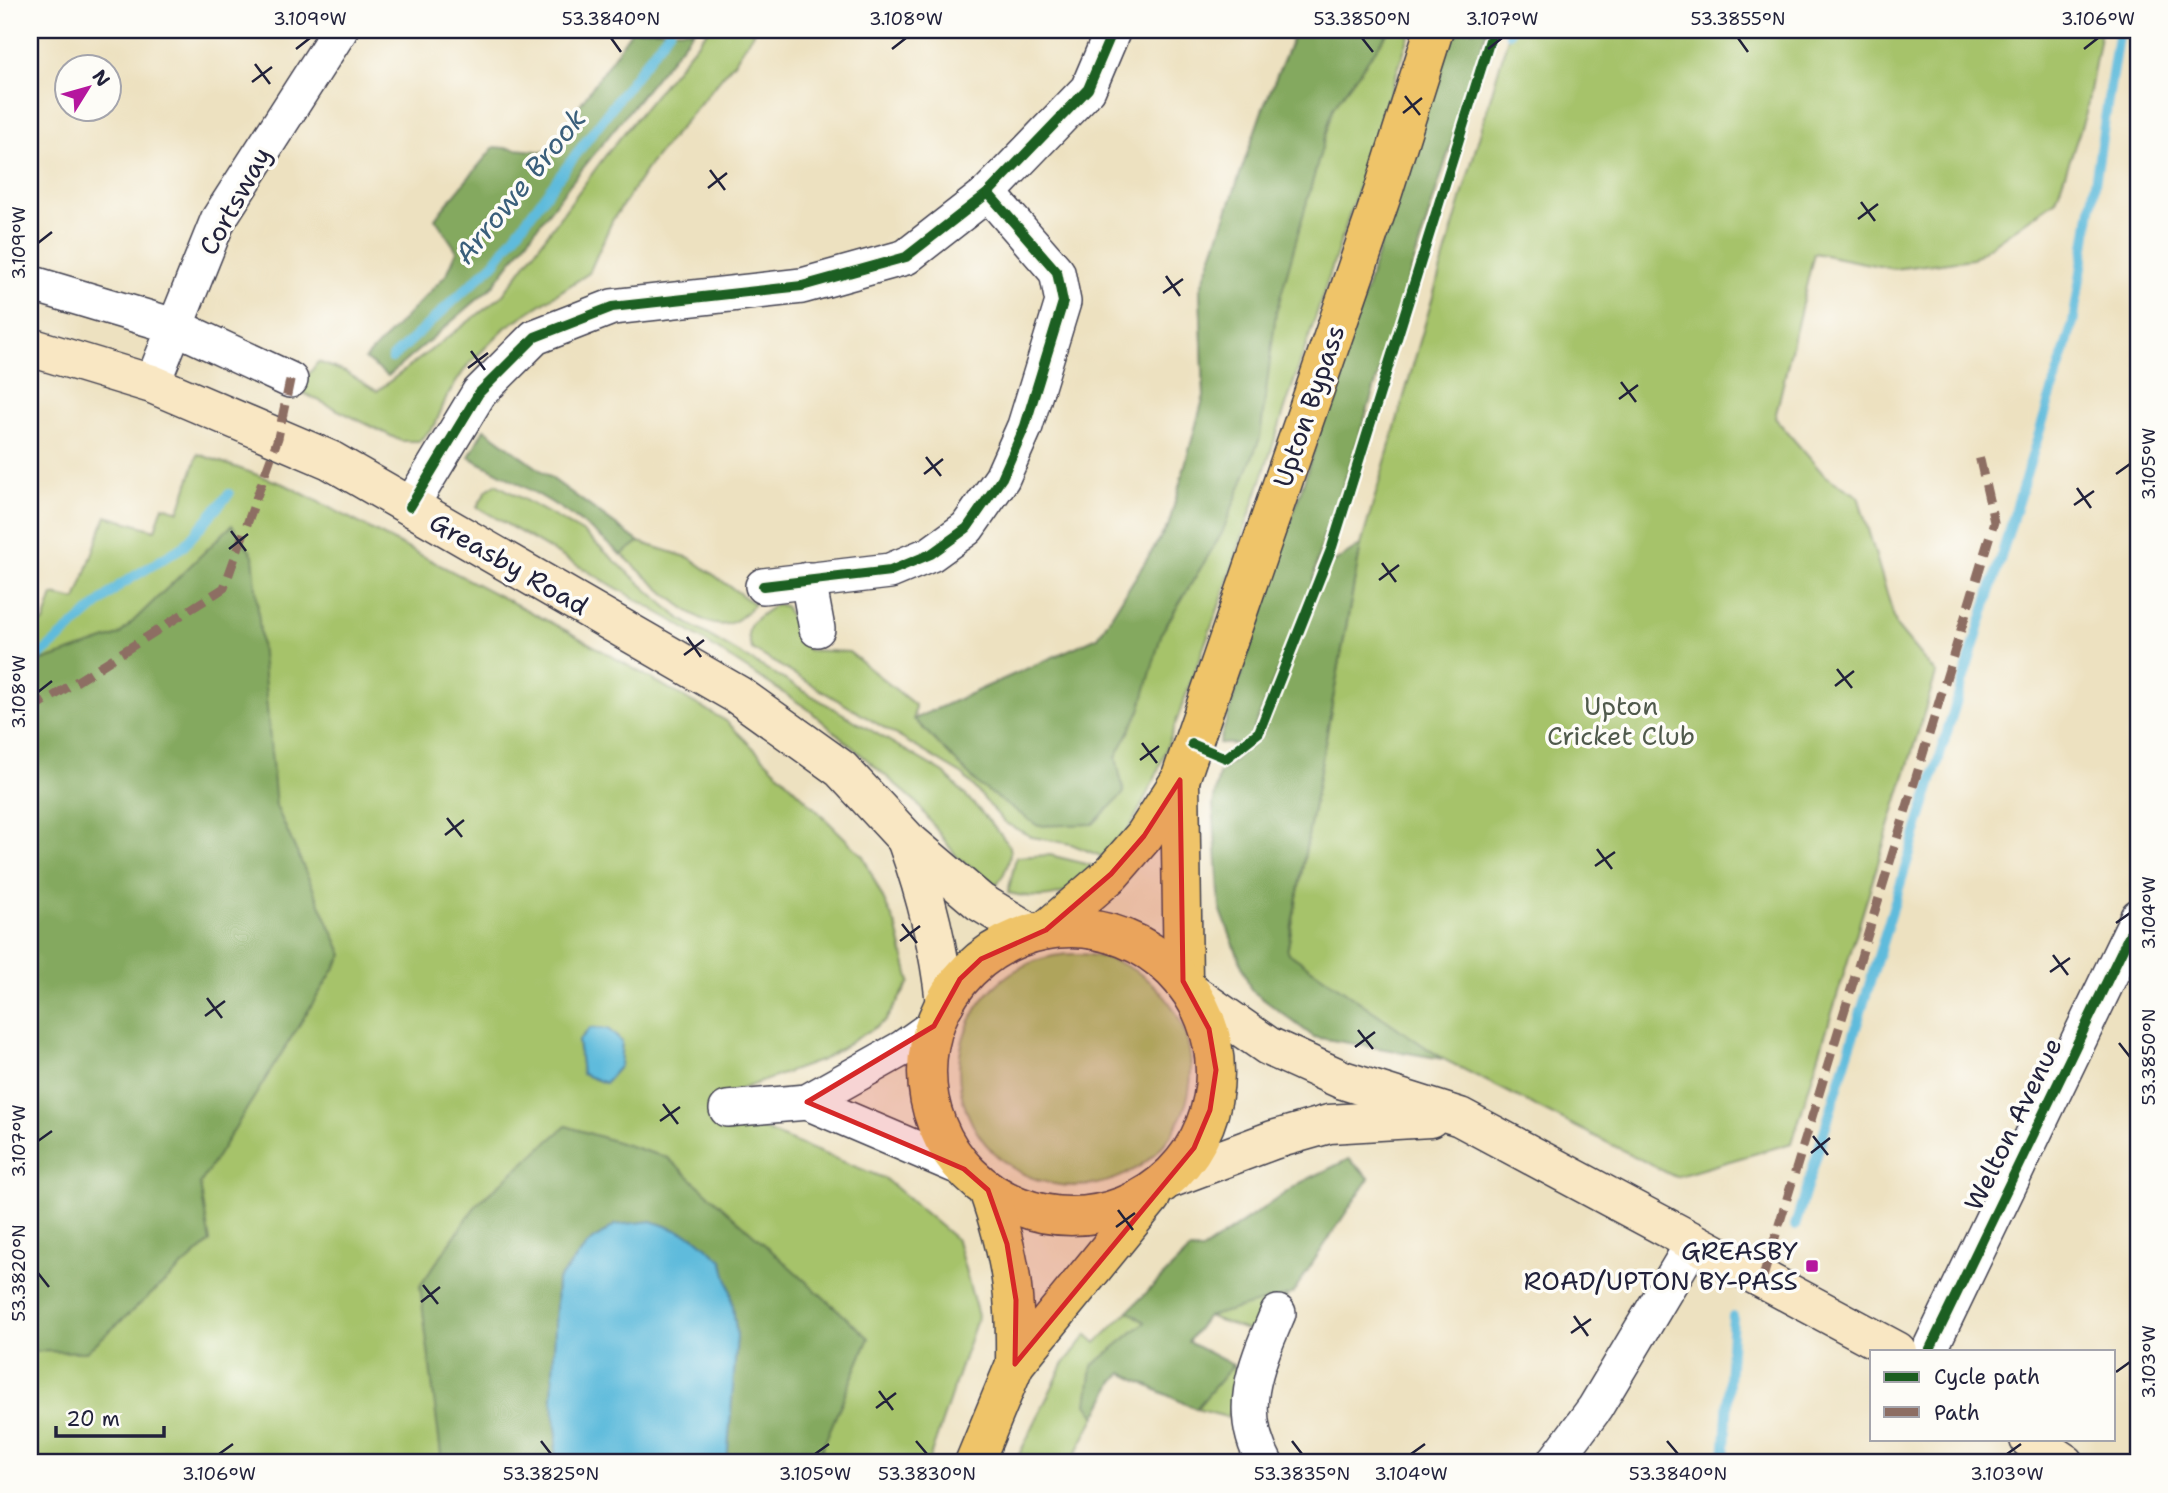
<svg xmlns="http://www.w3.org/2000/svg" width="2168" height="1493" viewBox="0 0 2168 1493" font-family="'Shantell Sans',sans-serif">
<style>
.green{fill:#a6c36b;stroke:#647253;stroke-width:2}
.forest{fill:#84a95f;stroke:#53664d;stroke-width:2}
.water{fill:#5fbbdc;stroke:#406e8c;stroke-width:2}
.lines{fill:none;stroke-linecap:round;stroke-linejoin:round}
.stream{stroke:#5fbbdc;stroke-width:10}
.street-casing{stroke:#403f4f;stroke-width:38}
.secondary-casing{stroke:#403f4f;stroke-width:41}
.primary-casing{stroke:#403f4f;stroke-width:41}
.street{stroke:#fff;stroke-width:35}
.secondary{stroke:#f9e7c3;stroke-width:38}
.primary{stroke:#efc469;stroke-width:38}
.quiet{stroke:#8d6e63;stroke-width:9;stroke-dasharray:18 9;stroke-linecap:butt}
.cycleway-casing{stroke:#fdfcf7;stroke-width:15}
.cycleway{stroke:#1b5e20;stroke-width:10}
.marked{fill:#d62828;fill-opacity:0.2;stroke:#d62828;stroke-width:5;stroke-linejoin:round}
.ticks{fill:none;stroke:#22223b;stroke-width:2.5}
.poi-dot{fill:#b5179e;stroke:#fdfcf7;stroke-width:2.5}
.labels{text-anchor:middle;stroke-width:7;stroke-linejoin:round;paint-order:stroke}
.street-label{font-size:26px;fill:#22223b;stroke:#fdfcf7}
.park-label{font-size:26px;fill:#505a4c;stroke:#fdfcf7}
.poi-label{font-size:26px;fill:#22223b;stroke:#fdfcf7;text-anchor:end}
.water-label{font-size:28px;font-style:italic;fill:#3a5f7b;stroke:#fdfcf7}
.neatline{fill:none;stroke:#22223b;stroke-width:2.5}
.ticks-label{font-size:18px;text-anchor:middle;fill:#22223b}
</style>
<rect width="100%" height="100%" fill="#fdfcf7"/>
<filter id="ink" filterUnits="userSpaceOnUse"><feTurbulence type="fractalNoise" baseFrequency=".0143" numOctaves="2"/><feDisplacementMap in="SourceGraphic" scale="14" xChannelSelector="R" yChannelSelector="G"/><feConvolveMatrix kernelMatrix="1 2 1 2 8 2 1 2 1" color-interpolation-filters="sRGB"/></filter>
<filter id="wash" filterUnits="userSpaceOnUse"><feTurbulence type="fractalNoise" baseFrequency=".00686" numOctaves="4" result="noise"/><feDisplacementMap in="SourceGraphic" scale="28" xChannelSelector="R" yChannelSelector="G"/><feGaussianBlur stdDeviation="1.57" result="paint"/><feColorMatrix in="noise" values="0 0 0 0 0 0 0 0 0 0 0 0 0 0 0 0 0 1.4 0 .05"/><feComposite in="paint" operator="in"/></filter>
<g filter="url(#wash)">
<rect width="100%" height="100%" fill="#ede1c0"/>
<g class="green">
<path d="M708,30h47l-19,30 -86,104 -38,57 -23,52 -83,54 -39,39 -20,30 -12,29 -16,16h-18l-104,-51 21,-28 27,10 32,19 125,-95 103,-140z"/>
<path d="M1296,30h115l-189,568 -66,178 -23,46 -25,37 -37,-15 -39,-7 -27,-14 -42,-48 -211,-126c-11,-27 4,-29 24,-45l9,2 23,44 41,2 66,53 -1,14 184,-82 71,-113 35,-128 -4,-106 62,-179z"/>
<path d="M1510,30h591l-15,83 -30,87 -84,59 -78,10 -80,-16 -39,165 50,58 33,20 39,131 39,47 -144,469 -117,34 -232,-118 -156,-106 74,-408z"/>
<path d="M484,429l155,113 51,16 64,46c-12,15 -26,26 -46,18 -37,-16 -82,-66 -113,-92 -37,-31 -84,-51 -126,-73z"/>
<path d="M198,454l88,31 281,146 159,90 137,135 34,72 13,54 -25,39 -63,39 -95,34v21l157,63 73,62 21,76 -50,147h-898v-835l14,-6 9,-27 23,5 30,-84 49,14 8,-24 16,5z"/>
<path d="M496,484l88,49 95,85 265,155c11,12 66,67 66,76 1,12 -6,26 -13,36l-40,-28 -42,-56 -107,-92 -133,-87 -198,-115 10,-17z"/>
<path d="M1050,855l40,10 6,9c-35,22 -47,28 -88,19l8,-36z"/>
<circle cx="1075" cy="1070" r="116"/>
<path d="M1349,1159l20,19 -100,146 -20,7 -42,-15 -19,26 45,23 6,6 -2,28 -10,18 -31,-8 -74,-36 -8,8 -43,82h-56l48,-98 24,-30 9,8 94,-93 11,1 99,-68z"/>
</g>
<g class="forest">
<path d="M632,30h62l-124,154 -78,103 -104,89 -23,-17 82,-85 10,-23 -22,-33 59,-71 53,5z"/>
<path d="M1296,30h94l-57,78 -57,205 -16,125 -38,95 -60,99 -22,79 -24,46 8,36 -31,31 -55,2 -59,-41 -65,-66 184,-82 71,-113 35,-128 -4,-106 62,-179z"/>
<path d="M1450,30h37l-140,445 -24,63 -14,58 -62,149 -28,-2z"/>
<path d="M484,429l155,113 -18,13c-45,-43 -98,-69 -152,-98z"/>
<path d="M232,525l21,30 23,251 67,149 -143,229 10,58 -124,110 -56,-1v-686l89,-30z"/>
<path d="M1361,545l-74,407 156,107 -129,-22 -63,-47 -31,-82 -7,-104 6,-30 43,-39 65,-168z"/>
<path d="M566,1126l102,32 201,180 -53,125h-374l-22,-177 57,-82z"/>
<path d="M1349,1159l20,19 -77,116 -86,23 -18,25 45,23 -37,44 -74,-36 -8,8 -18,35 -9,-12 5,-38 53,-44 -17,-11 62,-61 11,1 99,-68z"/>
</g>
<g class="water">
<path d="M590,1028l18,1 14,13 -2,24 -15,17 -23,-9 -4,-33z"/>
<path d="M652,1221l43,16 27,23 9,32 6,44 -10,127h-173l3,-28 -5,-36 5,-118 31,-37 27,-19z"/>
</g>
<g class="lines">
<g class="stream">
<path d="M1509,33l1,-3"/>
<path d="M392,358l102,-95 176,-233"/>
<path d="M30,664l90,-79 64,-39 45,-52"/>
<path d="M1795,1226l278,-903 46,-293"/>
<path d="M1724,1463l9,-147"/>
</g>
</g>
</g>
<g filter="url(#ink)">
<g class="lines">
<defs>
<g id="street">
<path d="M30,283l144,43 116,54"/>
<path d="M152,384l66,-164 122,-190"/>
<path d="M410,507l69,-114 56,-56 77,-30 190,-21 104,-29 82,-64 100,-104 25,-59"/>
<path d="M808,580l9,49"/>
<path d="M763,586l127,-15 41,-17 36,-26 35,-50 23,-52 38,-124 -6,-30 -69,-79"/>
<path d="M807,1102l157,67"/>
<path d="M727,1109l80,-7 96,-54 31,-22"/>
<path d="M1929,1351l209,-434"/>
<path d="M1265,1463c-30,-53 -9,-98 13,-150"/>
<path d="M1554,1463l41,-55 99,-166"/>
</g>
<g id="secondary">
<path d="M30,347l122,37 178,76 408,235 103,74 66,71 73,62 51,31"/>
<path d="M907,842c19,53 32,104 38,161"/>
<path d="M1192,993l76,53 75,34 117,37 437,234"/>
<path d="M1169,1179l104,-39 56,-16 101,-6"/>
<path d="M2029,1439l36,24"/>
</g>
<g id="primary">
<path d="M1180,780l3,201"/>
<circle cx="1071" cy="1072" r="144"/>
<path d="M1046,930l65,-56 33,-38 36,-56 203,-588 51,-162"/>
<path d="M988,1190c23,67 28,104 27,174"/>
<path d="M974,1463l41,-99 136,-167"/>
</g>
</defs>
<use href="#street" class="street-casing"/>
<use href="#secondary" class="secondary-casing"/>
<use href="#primary" class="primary-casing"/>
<use href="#street" class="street"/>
<use href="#secondary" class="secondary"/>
<use href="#primary" class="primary"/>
<g class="quiet">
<path d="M30,711l194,-123 54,-150 12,-58"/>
<path d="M1763,1277l231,-755 -16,-71"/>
</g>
<defs>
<g id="cycleway">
<path d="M410,507l69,-114 56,-56 77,-30 190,-21 104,-29 82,-64 100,-104 25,-59"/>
<path d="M763,586l127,-15 41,-17 36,-26 35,-50 23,-52 38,-124 -6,-30 -69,-79"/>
<path d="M1192,744l34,14 33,-26 73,-185 161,-517"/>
<path d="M1929,1351l209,-434"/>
</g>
</defs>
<use href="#cycleway" class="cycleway-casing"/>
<use href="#cycleway" class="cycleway"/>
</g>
</g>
<path class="marked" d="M1180,780l3,201 26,48 7,41 -6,40 -16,38 -179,216 1,-64 -9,-56 -19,-54 -24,-21 -157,-67 127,-76 26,-47 21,-20 65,-29 65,-56 33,-38z"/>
<path class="ticks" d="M611,38l10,14M1362,38l11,14M1738,38l10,14M296,49l14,-11M892,49l14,-11M1488,49l14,-11M2084,49l14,-11M255,64l15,20M252,82l20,-15M1405,96l15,19M1403,113l19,-15M710,170l15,20M708,188l19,-15M1861,202l14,19M1858,219l20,-15M38,243l14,-11M1166,276l14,20M1163,293l20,-14M471,351l14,19M468,368l20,-15M1621,382l15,20M1619,399l19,-14M926,457l15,19M924,474l19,-15M2116,474l14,-10M2077,488l14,20M2074,505l20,-14M231,531l15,20M229,549l19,-15M1382,563l14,19M1379,580l20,-15M687,637l14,20M684,655l20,-15M1837,669l15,19M1835,686l19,-15M38,692l14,-11M1142,743l15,20M1140,760l19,-14M447,818l15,19M445,835l19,-15M1597,849l15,20M1595,866l20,-14M2116,923l14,-10M902,924l15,19M900,941l20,-15M2053,955l15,20M2050,972l20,-14M207,998l15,20M205,1016l20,-15M1358,1030l15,19M2119,1043l11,14M1355,1047l20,-15M663,1104l15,20M660,1121l20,-14M1813,1136l15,19M38,1141l14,-10M1811,1153l19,-15M1118,1210l15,20M1116,1227l19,-14M38,1273l11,14M423,1285l15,19M421,1302l19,-15M1574,1316l14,20M1571,1333l20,-14M2116,1372l14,-10M879,1391l14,19M876,1408l20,-15M541,1441l10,13M916,1441l11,13M1292,1441l10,13M1667,1441l11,13M219,1454l14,-10M815,1454l14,-10M1411,1454l14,-10M2007,1454l14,-10"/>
<rect class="poi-dot" x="1805" y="1259" width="14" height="14" rx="3.5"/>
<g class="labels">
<g class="street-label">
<text transform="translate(235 201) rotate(-61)" y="9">Cortsway</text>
<text transform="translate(1309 406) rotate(-71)" y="9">Upton Bypass</text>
<text transform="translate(509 564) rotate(30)" y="9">Greasby Road</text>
<text transform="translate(2013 1124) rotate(-64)" y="9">Welton Avenue</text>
</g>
<g class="park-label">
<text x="1621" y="715">Upton<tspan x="1621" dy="30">Cricket Club</tspan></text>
</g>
<g class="poi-label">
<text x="1798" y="1260">GREASBY<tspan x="1798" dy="30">ROAD/UPTON BY-PASS</tspan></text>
</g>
<g class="water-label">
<text transform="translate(520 186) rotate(-51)" y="10">Arrowe Brook</text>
</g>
</g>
<rect width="2168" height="1493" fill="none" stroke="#fdfcf7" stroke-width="77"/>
<rect x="1870" y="1350" width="245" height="91" fill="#fdfcf7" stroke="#a5a5ac" stroke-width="2"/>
<rect x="1884" y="1372" width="35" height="10" fill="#1b5e20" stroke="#a5a5ac" stroke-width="2"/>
<text x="1934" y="1384" font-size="21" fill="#22223b">Cycle path</text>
<rect x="1884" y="1407" width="35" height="10" fill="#8d6e63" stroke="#a5a5ac" stroke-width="2"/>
<text x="1934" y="1420" font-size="21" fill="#22223b">Path</text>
<g transform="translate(88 88) rotate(53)"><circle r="33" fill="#fdfcf7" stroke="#a5a5ac" stroke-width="2"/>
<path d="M0-5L12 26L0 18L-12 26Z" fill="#b5179e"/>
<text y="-10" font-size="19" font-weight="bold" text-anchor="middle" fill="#22223b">N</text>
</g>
<path d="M56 1426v10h108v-10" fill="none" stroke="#22223b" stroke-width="3.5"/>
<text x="66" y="1426" font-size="21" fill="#22223b" stroke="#fdfcf7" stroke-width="5" paint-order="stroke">20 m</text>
<rect x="38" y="38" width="2092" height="1416" class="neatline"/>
<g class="ticks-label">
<text x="310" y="25">3.109°W</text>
<text x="611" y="25">53.3840°N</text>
<text x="906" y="25">3.108°W</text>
<text x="1362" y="25">53.3850°N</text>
<text x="1502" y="25">3.107°W</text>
<text x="1738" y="25">53.3855°N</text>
<text x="2098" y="25">3.106°W</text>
<text transform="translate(19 243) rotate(-90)" y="6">3.109°W</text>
<text transform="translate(2149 464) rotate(-90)" y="6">3.105°W</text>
<text transform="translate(19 692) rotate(-90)" y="6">3.108°W</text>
<text transform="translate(2149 913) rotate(-90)" y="6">3.104°W</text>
<text transform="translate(2149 1057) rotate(-90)" y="6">53.3850°N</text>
<text transform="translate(19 1141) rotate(-90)" y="6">3.107°W</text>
<text transform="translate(19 1273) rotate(-90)" y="6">53.3820°N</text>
<text transform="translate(2149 1362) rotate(-90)" y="6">3.103°W</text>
<text x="219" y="1480">3.106°W</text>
<text x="551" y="1480">53.3825°N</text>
<text x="815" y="1480">3.105°W</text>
<text x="927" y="1480">53.3830°N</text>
<text x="1302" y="1480">53.3835°N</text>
<text x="1411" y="1480">3.104°W</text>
<text x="1678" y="1480">53.3840°N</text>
<text x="2007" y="1480">3.103°W</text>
</g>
</svg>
